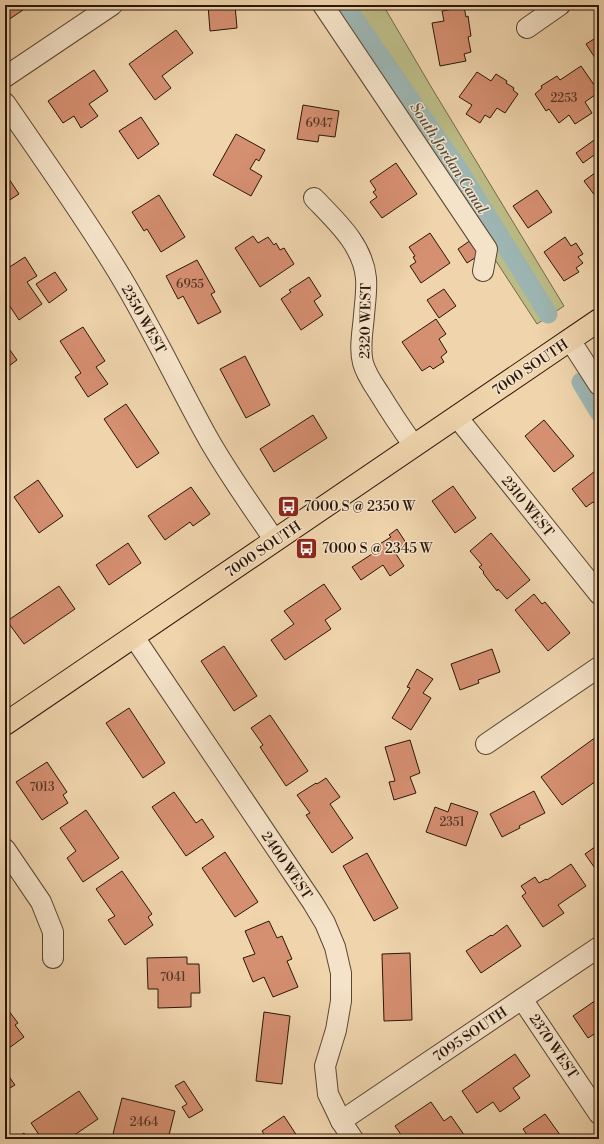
<svg xmlns="http://www.w3.org/2000/svg" width="604" height="1144" viewBox="0 0 604 1144" font-family="'Libre Bodoni',serif">
<style>
.green{fill:#bcbc87;stroke:#736948}
.lines{fill:none;stroke-linecap:round;stroke-linejoin:round}
.canal{stroke:#9db6b3;stroke-width:19}
.building{fill:#d58f71;stroke:#2a160a}
.minor-casing{stroke:#5b4632;stroke-width:22}
.major-casing{stroke:#2a160a;stroke-width:24}
.minor{stroke:#f5e3c9;stroke-width:20}
.major{stroke:#efd4ac;stroke-width:22}
.labels{text-anchor:middle;stroke-width:3;stroke-linejoin:round;paint-order:stroke}
.number-label{font-size:12px;fill:#553424}
.street-label{font-size:14px;fill:#2a160a;stroke:#f5e3c9}
.poi-label{font-size:14px;fill:#2a160a;stroke:#f5e3c9;text-anchor:start}
.water-label{font-size:15px;font-style:italic;fill:#524e45;stroke:#f5e3c9}
</style>
<rect width="100%" height="100%" fill="#efd4ac"/>
<filter id="stains"><feTurbulence type="fractalNoise" baseFrequency=".005" numOctaves="4"/><feColorMatrix values="0 0 0 0 .2 0 0 0 0 .09 0 0 0 0 .02 0 0 0 .5 -.17"/></filter>
<radialGradient id="worn" r=".72"><stop offset=".6" stop-color="#630" stop-opacity="0"/><stop offset="1" stop-color="#630" stop-opacity=".3"/></radialGradient>
<path class="green" d="M329,5h54l50,85 131,216 -27,18z"/>
<g class="lines">
<g class="canal">
<path d="M345,5l114,165 89,144"/>
<path d="M581,382l18,30"/>
</g>
</g>
<g class="building">
<path d="M5,5h15l3,5 -18,12z"/>
<path d="M208,5h27l2,23 -27,3z"/>
<path d="M464,7l2,10 2,-1 3,20 -3,1 3,15 -7,2 2,7 -26,5 -8,-43 12,-2 -2,-10z"/>
<path d="M176,30l17,23 -31,23 9,12 -16,12 -26,-36z"/>
<path d="M599,36v28l-13,-20z"/>
<path d="M581,66l18,26 -14,10 7,11 -17,11 -6,-9 -10,8 -10,-14 -3,2 -11,-17 7,-6 -1,-2 16,-10 3,4z"/>
<path d="M94,70l14,21 -19,13 9,12 -17,12 -7,-12 -11,7 -15,-22z"/>
<path d="M477,72l14,9 5,-7 11,7 -1,2 8,5 -1,2 5,4 -13,19 -8,-5 -7,10 -5,-3 -5,8 -14,-9 6,-9 -13,-8z"/>
<path d="M303,105l36,6 -4,26 -16,-2 -1,7 -21,-3z"/>
<path d="M141,117l18,27 -21,15 -19,-28z"/>
<path d="M236,134l29,16 -6,11 -3,-2 -6,10 12,7 -11,20 -38,-21z"/>
<path d="M597,138l2,3v8l-3,2 1,2 -14,10 -7,-10z"/>
<path d="M396,163l21,31 -35,24 -12,-16 7,-5 -4,-5 3,-2 -6,-9z"/>
<path d="M599,170v31l-15,-20z"/>
<path d="M5,173l14,21 -14,9z"/>
<path d="M537,190l15,22 -24,16 -15,-22z"/>
<path d="M159,195l26,42 -24,15 -14,-23 -3,2 -12,-19z"/>
<path d="M430,233l20,30 -29,20 -11,-17 6,-4 -3,-5 2,-1 -6,-9z"/>
<path d="M253,236l5,7 10,-6 6,8 2,-2 4,7 4,-2 10,16 -34,23 -25,-39z"/>
<path d="M565,237l6,9 5,-3 7,11 -5,3 5,6 -7,5 3,4 -15,9 -20,-29z"/>
<path d="M471,240l10,14 -14,9 -9,-14z"/>
<path d="M25,257l12,19 -10,6 15,22 -23,16 -14,-21v-29z"/>
<path d="M197,260l18,32 -4,2 10,18 -23,12 -15,-28 -5,3 -12,-23z"/>
<path d="M55,272l12,18 -18,13 -13,-19z"/>
<path d="M309,277l12,19 -7,5 9,14 -22,15 -20,-31 10,-7 -2,-2z"/>
<path d="M444,289l12,17 -17,12 -12,-18z"/>
<path d="M436,319l10,15 -7,5 8,13 -6,5 3,5 -11,7 -3,-3 -8,5 -20,-29z"/>
<path d="M83,327l22,34 -9,6 12,17 -20,13 -13,-20 6,-4 -21,-32z"/>
<path d="M5,343l12,17 -12,9z"/>
<path d="M245,356l25,49 -24,13 -26,-49z"/>
<path d="M126,404l33,49 -22,15 -33,-49z"/>
<path d="M313,415l14,23 -53,34 -14,-23z"/>
<path d="M544,420l30,36 -20,16 -29,-36z"/>
<path d="M599,468v41l-6,-7 -7,5 -14,-18z"/>
<path d="M38,480l25,36 -24,17 -25,-36z"/>
<path d="M453,486l23,32 -21,15 -23,-32z"/>
<path d="M191,487l19,27 -17,12 -3,-4 -25,18 -17,-24z"/>
<path d="M397,529l11,17 -12,8 8,12 -14,10 -7,-11 -22,15 -9,-13 20,-13 -2,-4 21,-13 -2,-2z"/>
<path d="M491,533l39,47 -23,19 -9,-10 -1,2 -14,-18 1,-1 -5,-5 3,-2 -12,-14z"/>
<path d="M128,543l13,20 -32,22 -13,-20z"/>
<path d="M324,584l17,25 -16,11 6,9 -46,31 -14,-20 23,-16 -10,-13z"/>
<path d="M59,586l16,23 -51,35 -17,-23z"/>
<path d="M534,594l8,10 3,-2 25,31 -22,18 -33,-41z"/>
<path d="M224,646l33,50 -23,15 -33,-50z"/>
<path d="M492,649l8,23 -22,8 1,3 -19,7 -9,-26z"/>
<path d="M417,669l16,10 -10,14 8,5 -20,32 -19,-12 18,-30 -3,-1z"/>
<path d="M129,708l36,55 -22,15 -37,-55z"/>
<path d="M270,715l38,56 -22,15 -26,-39 3,-2 -12,-17z"/>
<path d="M596,737l3,4v38l-37,26 -21,-28z"/>
<path d="M410,740l10,33 -10,4 6,16 -22,7 -5,-18 6,-1 -10,-34z"/>
<path d="M47,762l20,30 -4,3 5,8 -26,17 -26,-38z"/>
<path d="M326,778l14,19 -10,7 23,34 -21,15 -26,-38 4,-2 -13,-18 19,-12 1,1z"/>
<path d="M534,791l11,22 -26,13 1,2 -18,9 -12,-23z"/>
<path d="M174,792l22,31 6,-4 12,18 -28,19 -34,-49z"/>
<path d="M451,803l27,9 -12,34 -40,-14 9,-25 13,5z"/>
<path d="M86,810l33,48 -36,24 -16,-24 9,-7 -16,-23z"/>
<path d="M599,844v30l-14,-20z"/>
<path d="M225,852l33,50 -23,15 -33,-49z"/>
<path d="M367,853l31,55 -24,13 -31,-55z"/>
<path d="M571,864l15,22 -28,19 6,8 -21,14 -21,-31 4,-3 -5,-7 14,-9 4,6 7,-4 1,1z"/>
<path d="M122,871l30,43 -4,3 5,8 -28,20 -17,-25 7,-4 -19,-27z"/>
<path d="M269,921l8,17 5,-2 10,23 -5,2 11,26 -25,10 -9,-20 -11,5 -10,-24 12,-4 -10,-23z"/>
<path d="M507,925l14,21 -40,27 -15,-22 25,-16 1,1z"/>
<path d="M410,953l2,67 -28,1 -2,-67z"/>
<path d="M187,957v7h12l1,29h-9v14l-33,1v-19h-10l-1,-31z"/>
<path d="M599,998v33l-11,7 -15,-22z"/>
<path d="M5,1006l13,17 -3,2 9,12 -19,14z"/>
<path d="M264,1012l26,4 -8,68 -26,-3z"/>
<path d="M515,1054l15,22 -17,12 7,10 -20,14 -7,-10 -16,11 -15,-22z"/>
<path d="M5,1071l10,14 -10,6z"/>
<path d="M184,1081l19,29 -14,8 -7,-11 5,-3 -12,-18z"/>
<path d="M79,1091l19,28 -28,19v1h-28l-11,-16z"/>
<path d="M122,1098l53,13 -7,28h-21l-13,-3 -1,3 -20,-5z"/>
<path d="M431,1102l13,19 7,-5 16,23h-42l-1,-2 -2,2h-18l-9,-13z"/>
<path d="M545,1114l18,25h-33l-7,-10z"/>
<path d="M284,1116l15,23h-32l-5,-8z"/>
<path d="M24,1133l4,6h-13z"/>
</g>
<g class="lines">
<defs>
<g id="minor">
<path d="M323,5l164,244 -4,22"/>
<path d="M527,28l33,-23"/>
<path d="M5,77l107,-72"/>
<path d="M5,103c39,57 80,114 116,174 30,50 55,103 83,154 21,39 47,74 71,110"/>
<path d="M314,198c22,23 49,47 52,80 1,12 -1,25 -2,37 -1,15 -5,33 -1,48 3,11 10,21 16,30 11,18 23,36 35,53"/>
<path d="M570,340l29,45"/>
<path d="M457,417l142,177"/>
<path d="M134,637l179,266 12,20 10,24 6,26v28l-5,29 -11,36 3,28 13,27 12,18"/>
<path d="M486,744l113,-77"/>
<path d="M5,849l36,53 12,30v26"/>
<path d="M522,999l77,115"/>
<path d="M341,1121l258,-174"/>
</g>
<path id="major" d="M5,724l594,-404"/>
</defs>
<use href="#minor" class="minor-casing"/>
<use href="#major" class="major-casing"/>
<use href="#minor" class="minor"/>
<use href="#major" class="major"/>
</g>
<defs>
<symbol id="bus-square" viewBox="-11 -11 22 22"><rect x="-9" y="-9" width="18" height="18" rx="4" fill="#8f2418" stroke="#f5e3c9"/><path d="M-5-6H5V4H4V6H2V4H-2V6H-4V4H-5ZM-3.5-4V0h7V-4ZM-3.5 1.2v1.5H-2V1.2ZM2 1.2v1.5H3.5V1.2Z" fill="#fff"/></symbol>
</defs>
<g fill-rule="evenodd">
<use href="#bus-square" x="276" y="494" width="25" height="25"/>
<use href="#bus-square" x="294" y="536" width="25" height="25"/>
</g>
<g class="labels">
<g class="number-label">
<text x="564" y="102">2253</text>
<text x="319" y="127">6947</text>
<text x="190" y="288">6955</text>
<text x="42" y="791">7013</text>
<text x="452" y="826">2351</text>
<text x="173" y="981">7041</text>
<text x="144" y="1126">2464</text>
</g>
<g class="street-label">
<text transform="translate(144 319) rotate(61)" y="5">2350 WEST</text>
<text transform="translate(365 321) rotate(-89)" y="5">2320 WEST</text>
<text transform="translate(530 367) rotate(-34)" y="5">7000 SOUTH</text>
<text transform="translate(528 506) rotate(51)" y="5">2310 WEST</text>
<text transform="translate(263 549) rotate(-34)" y="5">7000 SOUTH</text>
<text transform="translate(287 865) rotate(56)" y="5">2400 WEST</text>
<text transform="translate(470 1034) rotate(-34)" y="5">7095 SOUTH</text>
<text transform="translate(554 1046) rotate(56)" y="5">2370 WEST</text>
</g>
<g class="poi-label">
<text x="304" y="511">7000 S @ 2350 W</text>
<text x="322" y="553">7000 S @ 2345 W</text>
</g>
<g class="water-label">
<text transform="translate(449 158) rotate(57)" y="5">South Jordan Canal</text>
</g>
</g>
<rect width="604" height="1144" fill="none" stroke="#efd4ac" stroke-width="20"/>
<rect x="6" y="6" width="592" height="1132" fill="none" stroke="#2a160a" stroke-width="2"/>
<rect x="10" y="10" width="584" height="1124" fill="none" stroke="#2a160a"/>
<rect width="100%" height="100%" filter="url(#stains)"/>
<rect width="100%" height="100%" fill="url(#worn)"/>
</svg>
